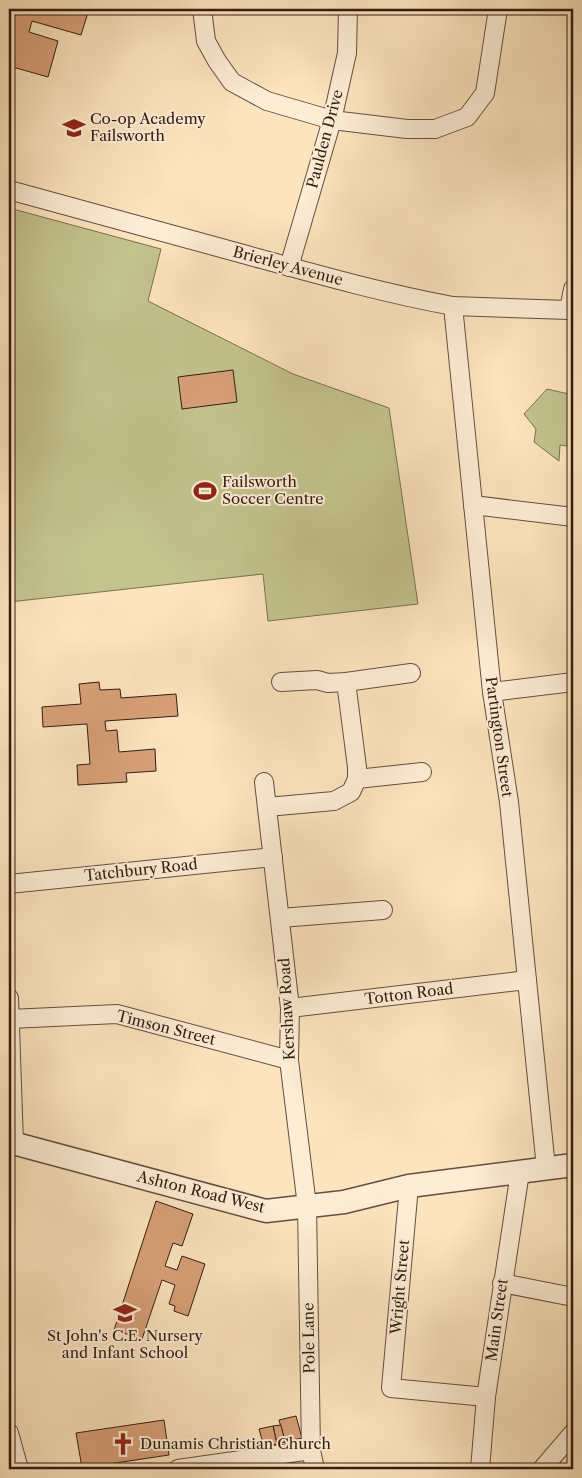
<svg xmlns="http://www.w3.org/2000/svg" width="582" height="1478" viewBox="0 0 582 1478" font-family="'Libre Caslon Text',serif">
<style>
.garden{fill:#c3c38e;stroke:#7b7050}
.building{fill:#d8a078;stroke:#331c13}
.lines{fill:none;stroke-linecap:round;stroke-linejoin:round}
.minor-casing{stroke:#654e3e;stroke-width:20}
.tertiary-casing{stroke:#654e3e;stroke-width:25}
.minor{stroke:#fdedd5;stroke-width:18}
.tertiary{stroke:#fdedd5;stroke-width:22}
.labels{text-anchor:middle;stroke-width:4;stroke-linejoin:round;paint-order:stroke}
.poi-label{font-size:15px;fill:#331c13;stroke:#fdedd5;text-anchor:start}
.street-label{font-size:15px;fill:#331c13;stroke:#fdedd5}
</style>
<rect width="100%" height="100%" fill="#fce4be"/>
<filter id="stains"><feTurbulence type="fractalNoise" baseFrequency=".004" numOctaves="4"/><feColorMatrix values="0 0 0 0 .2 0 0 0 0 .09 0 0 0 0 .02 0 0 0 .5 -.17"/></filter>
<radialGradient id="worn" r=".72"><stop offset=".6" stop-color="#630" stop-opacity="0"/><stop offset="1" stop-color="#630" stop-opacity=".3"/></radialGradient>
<g class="garden">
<path d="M9,208l152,41 -13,52 145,73 96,34 29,196 -150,17 -5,-47 -254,28z"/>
<path d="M547,389l26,6v52l-13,-2 -1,16 -25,-19 2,-13 -12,-15z"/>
</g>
<g class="building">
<path d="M9,9h80l-8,26 -49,-14 -3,11 29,9 -10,36 -39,-11z"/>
<path d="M233,370l4,32 -55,7 -4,-32z"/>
<path d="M99,682l1,8 20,-1 1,9 55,-4 2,22 -73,5 1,10 11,-1 2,22 36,-3 1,22 -30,2 1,9 -49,3 -1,-20 13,-1 -3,-40 -44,3 -1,-20 39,-3 -2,-20z"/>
<path d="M156,1201l37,13 -11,32 -9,-3 -8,23 12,4 5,-14 23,8 -17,52 -14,-5 1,-5 -6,-2 6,-19 -13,-5 -20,59 -28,-9z"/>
<path d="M296,1416l6,22 -17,4 -6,-22z"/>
<path d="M164,1420l5,35 -87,13 -6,-35z"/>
<path d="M281,1425l4,17 -8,2 -4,-18z"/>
<path d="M273,1426l4,18 -13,3 -5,-18z"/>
<path d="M294,1462l1,7h-28v-3z"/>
</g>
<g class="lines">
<defs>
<g id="minor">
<path d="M202,9l4,32 11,20 15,21 35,19 65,19 75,9h28l32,-12 18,-24 13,-84"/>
<path d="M9,190c78,21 156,43 234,64 69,19 139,39 210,52l116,4 4,2"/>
<path d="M289,267l43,-147 15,-67 1,-44"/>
<path d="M453,306l39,386 17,110 37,366"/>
<path d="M569,310l4,-21"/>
<path d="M473,505l100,12"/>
<path d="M281,682l36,-2 11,3 18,-1 65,-9"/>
<path d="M492,692l81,-10"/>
<path d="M357,779l65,-7"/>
<path d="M264,782l26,226 -1,52 18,146 4,244 4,19"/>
<path d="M267,807l67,-6 17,-9 6,-13v-12l-11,-85"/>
<path d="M9,884l264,-27"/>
<path d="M280,918l103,-8"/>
<path d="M9,998l5,145"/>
<path d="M290,1008l237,-28"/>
<path d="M10,1019l107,-5 172,46"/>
<path d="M409,1186l-18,202 95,9"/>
<path d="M502,1283l71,14"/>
<path d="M9,1433l10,36"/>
<path d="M178,1469l133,-19"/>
<path d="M480,1469l6,-72 34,-225"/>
<path d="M542,1469l31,-36"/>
</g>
<path id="tertiary" d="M9,1142l257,69 78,-9 65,-16 164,-21"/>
</defs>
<use href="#minor" class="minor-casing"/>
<use href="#tertiary" class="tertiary-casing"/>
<use href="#minor" class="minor"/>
<use href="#tertiary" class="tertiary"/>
</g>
<defs>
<symbol id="school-bare" viewBox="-9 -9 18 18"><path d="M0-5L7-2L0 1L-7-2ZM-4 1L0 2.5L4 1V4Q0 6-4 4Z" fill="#8f2418" stroke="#fdedd5" stroke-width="2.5" paint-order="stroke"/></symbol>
<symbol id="stadium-bare" viewBox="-9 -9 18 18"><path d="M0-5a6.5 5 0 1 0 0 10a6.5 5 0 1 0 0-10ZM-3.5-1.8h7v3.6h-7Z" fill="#8f2418" stroke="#fdedd5" stroke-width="2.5" paint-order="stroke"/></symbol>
<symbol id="church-bare" viewBox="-9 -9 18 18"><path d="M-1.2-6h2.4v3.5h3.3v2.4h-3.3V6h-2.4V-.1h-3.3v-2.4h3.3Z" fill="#8f2418" stroke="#fdedd5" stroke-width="2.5" paint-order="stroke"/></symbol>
</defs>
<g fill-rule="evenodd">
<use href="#school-bare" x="58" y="112" width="32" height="32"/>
<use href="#stadium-bare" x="189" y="475" width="32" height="32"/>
<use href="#school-bare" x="109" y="1297" width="32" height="32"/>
<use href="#church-bare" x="107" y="1428" width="32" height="32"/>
</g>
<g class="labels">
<g class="poi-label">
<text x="90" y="124">Co-op Academy<tspan x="90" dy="17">Failsworth</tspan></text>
<text x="222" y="487">Failsworth<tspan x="222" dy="17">Soccer Centre</tspan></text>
<text x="125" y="1341" text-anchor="middle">St John's C.E. Nursery<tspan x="125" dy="17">and Infant School</tspan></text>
<text x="140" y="1449">Dunamis Christian Church</text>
</g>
<g class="street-label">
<text transform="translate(325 139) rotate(-75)" y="5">Paulden Drive</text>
<text transform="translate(288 266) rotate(15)" y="5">Brierley Avenue</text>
<text transform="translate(499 737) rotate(82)" y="5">Partington Street</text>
<text transform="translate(141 870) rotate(-6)" y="5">Tatchbury Road</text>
<text transform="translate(409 994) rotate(-7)" y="5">Totton Road</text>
<text transform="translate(287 1009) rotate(-93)" y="5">Kershaw Road</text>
<text transform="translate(166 1028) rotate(14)" y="5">Timson Street</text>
<text transform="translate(201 1192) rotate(14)" y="5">Ashton Road West</text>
<text transform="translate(400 1287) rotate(-85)" y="5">Wright Street</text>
<text transform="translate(497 1320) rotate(-82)" y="5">Main Street</text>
<text transform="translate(309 1338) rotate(-91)" y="5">Pole Lane</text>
</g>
</g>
<rect width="582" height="1478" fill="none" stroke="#fce4be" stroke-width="30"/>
<rect x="10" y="10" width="562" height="1458" fill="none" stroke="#331c13" stroke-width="2.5"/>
<rect x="15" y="15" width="552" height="1448" fill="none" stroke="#331c13"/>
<rect width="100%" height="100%" filter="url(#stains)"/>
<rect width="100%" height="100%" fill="url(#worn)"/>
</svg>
